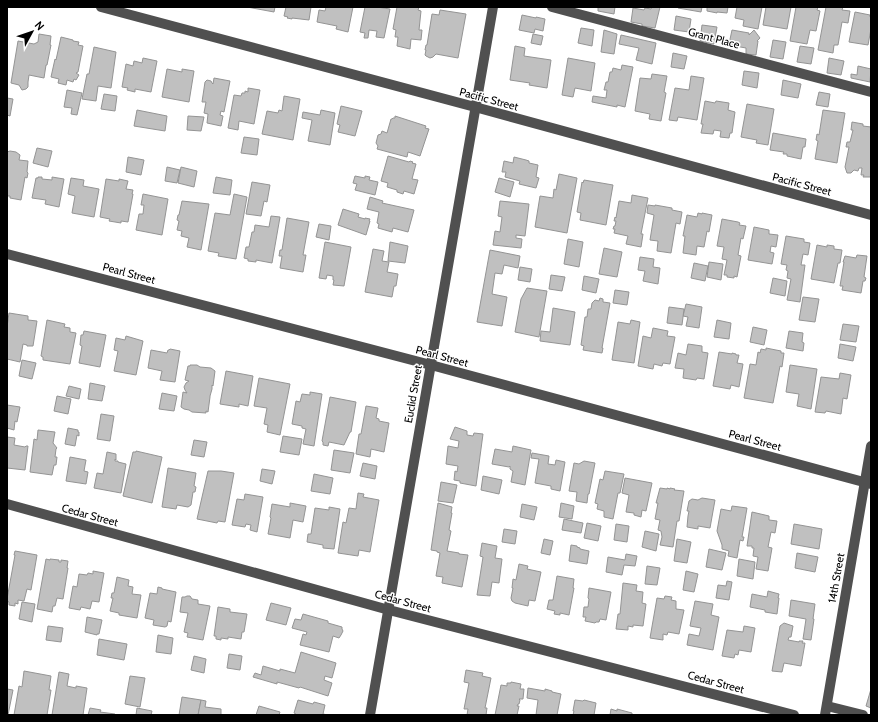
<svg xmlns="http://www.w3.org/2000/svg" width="878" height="722" viewBox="0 0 878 722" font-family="Cabin,sans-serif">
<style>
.building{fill:#c0c0c0;stroke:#949494}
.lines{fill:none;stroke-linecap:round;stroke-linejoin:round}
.minor{stroke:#505050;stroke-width:10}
.labels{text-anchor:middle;stroke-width:3;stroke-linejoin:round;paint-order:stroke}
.street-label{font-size:11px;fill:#000;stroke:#fff}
</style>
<rect width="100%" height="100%" fill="#fff"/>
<g class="building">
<path d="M247,7h28l-1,5z"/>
<path d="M286,7h25l-2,13 -17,-2v1l-5,-1 1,-1 -4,-1z"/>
<path d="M326,7h27l-5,25 -12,-3 1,-3 -20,-4 2,-12 6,1z"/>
<path d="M365,7h12l13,2 -6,29 -8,-1 1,-6 -8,-1 -1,8h-4l1,-5 -5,-1z"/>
<path d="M397,7h22l-1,3 3,1 -2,19h3l-1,10 -10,-1 -1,10 -13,-3 1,-9h-3l1,-7 -3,-1z"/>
<path d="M598,7h17l-1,7 -16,-3z"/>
<path d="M652,7h8l-5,21 -13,-2v-2l-11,-2 2,-14 11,2 1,-2 6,1z"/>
<path d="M678,7h24l-1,5 -23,-4z"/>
<path d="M707,7h21l-1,6 -10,-1v1l-10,-2z"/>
<path d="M737,7h25l-4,22 -15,-3 1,-6 -9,-2z"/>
<path d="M766,7h25l-4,22 -24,-4z"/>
<path d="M796,7h22l-1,3 3,1 -4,20 -6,-1 -3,14 -17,-3z"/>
<path d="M826,7h17l-1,3 8,1 -2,12 -6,-1 -4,23h-4l-1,8 -15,-3z"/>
<path d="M440,10l26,4 -8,44 -22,-4 -3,3 -3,1 -4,-2 -1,-1 1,-5h-1l1,-5h1l5,-31 7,1z"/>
<path d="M855,12l15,3v2l1,1v11l-3,16 -19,-3z"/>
<path d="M522,15l14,3v-1l9,2 -2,12 -8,-2 -1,4 -15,-3z"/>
<path d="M676,16l15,3 -2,13 -15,-2z"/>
<path d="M702,25l15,2 -3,17 -14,-3z"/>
<path d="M581,28l13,2 -2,16 -14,-3z"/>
<path d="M604,30l13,4 -3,20 -13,-2z"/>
<path d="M732,30l17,3v2l5,-5 6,8 -3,3h1l-2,14 -10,-1v-6l-11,-2v-1l-6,-1z"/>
<path d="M39,34l12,2 -1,9h1l-4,20h-1l-2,13 -15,-3 -1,7v5l-2,2 -4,1 -3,-5 -8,-2 7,-42 16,3 4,-2z"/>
<path d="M533,34l10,2 -2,9 -10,-2z"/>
<path d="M621,35l35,8 -4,21 -16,-4 3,-12 -20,-4z"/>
<path d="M61,37l12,3v1l6,1 -1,3 5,1 -5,26 -2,1 3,2 -3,5 -2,-1 -1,3 -6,-2 -1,5 -8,-2 1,-4 -8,-2 4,-18 1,1z"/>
<path d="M773,40l13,2 -3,17 -13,-2z"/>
<path d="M515,46l10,2 -1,8 27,4 -4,28 -18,-3 1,-2 -20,-3z"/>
<path d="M800,46l14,2 -3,16 -14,-2z"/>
<path d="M94,47l22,5 -5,36 -13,-2 -2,15 -14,-2 5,-25h2z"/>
<path d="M673,53l14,3 -3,13 -13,-2z"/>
<path d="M143,58l14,3 -6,31 -16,-3v3l-8,-2 1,-2 -6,-1 4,-23 7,2 1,-5 8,2z"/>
<path d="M568,58l27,5 -4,28 -16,-3 -2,9 -11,-2z"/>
<path d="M829,58l15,3 -3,14 -14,-2z"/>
<path d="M622,65l11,2 -8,40 -8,-2v2l-25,-5 1,-6 13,2 1,-8h-3l2,-8h2l2,-10h2l1,-4 8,2z"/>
<path d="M858,66l13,3 -1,13 -19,-4v-4l6,1z"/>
<path d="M167,69l15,3v-3l12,2 -5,31 -27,-5z"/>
<path d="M744,71l15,2 -2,15 -15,-3z"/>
<path d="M652,74l15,2 -3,16 2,1 -5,28 -12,-2 1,-5 -15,-3 5,-33 11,1z"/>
<path d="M691,76l13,2 -7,42 -19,-3 -1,4 -8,-1 6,-32 14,2z"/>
<path d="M214,78l16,3 -6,31 -3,-1 -1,4 3,1 -2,10 -14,-3 1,-9 -4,-1 2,-11h-4l3,-20 2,-2 4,1 1,2 1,1z"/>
<path d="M783,80l18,4 -3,14 -17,-3z"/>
<path d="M248,88l12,2 -6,34 -15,-3 -1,9 -10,-2 6,-33 7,1 1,-3h3v-2l3,1z"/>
<path d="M67,90l15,3 -5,22 -6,-1 1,-6 -8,-1z"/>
<path d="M819,92l11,2 -2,13 -12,-2z"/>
<path d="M104,94l13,2 -2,15 -14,-2z"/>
<path d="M284,96l16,3 -7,41 -31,-6 5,-23 11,2 1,-3 3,1z"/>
<path d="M7,98l6,1 -3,17 -3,-1z"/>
<path d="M705,101l10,2 1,-2 13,2 -1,7 7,2 -3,21h-2l-1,5 -9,-1 1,-6 -7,-1 -1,4 -12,-1 2,-9h-2z"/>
<path d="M747,104l27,5 -6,36 -12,-2 1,-3 -16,-3z"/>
<path d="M341,106l21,5 -7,25 -17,-4 2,-7 -3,-1z"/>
<path d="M137,110l30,6 -2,15 -31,-5z"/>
<path d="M321,110l14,3 -5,32 -22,-4 4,-21 -10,-2 1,-6 17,3z"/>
<path d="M823,110l22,3 -8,50 -22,-4 3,-18 -2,-1 1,-6 2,1z"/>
<path d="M188,116l16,1 -3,14 -14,-1z"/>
<path d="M395,116l31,10 -1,2 4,1 -9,27 -12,-4 -1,5 -30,-8 1,-3 -2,-3 2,-8 3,-1 1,-3 5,2 4,-14h1l1,-1h2z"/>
<path d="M852,122l11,2v2l8,1v50h-8l1,-2h-3l1,-7h-3l-1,3 -4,-1 -3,3h-4l-2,-6 4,-20h-3l1,-5h3l3,-12h-2z"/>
<path d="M773,133l33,6 -1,8h-2l-2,12 -14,-3v-2h-4l1,-2 -14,-2z"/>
<path d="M244,137l15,2 -2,16 -16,-2z"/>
<path d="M37,148l15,3 -4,16 -15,-4z"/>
<path d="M10,151l6,1 4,3 -1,5 9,1 -1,11 1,1 -1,5 -2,-1 -4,23 -11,-2v-2h-3v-44z"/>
<path d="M388,156l21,6 1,-1 3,1 -1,1 4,1 -4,15 6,1 -4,14 -10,-3 -1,3 -6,-2v-2l-10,-3 1,-4 -7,-2z"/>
<path d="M128,157l16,3 -3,15 -15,-3z"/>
<path d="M514,157l12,3 3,1v2l9,2 -2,12 3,1 -3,10 -17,-4 1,-3 -15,-4 1,-5h-4l2,-11 9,2z"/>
<path d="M167,167l13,3 -3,13 -12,-2z"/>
<path d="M181,167l16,4 -3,16 -16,-4z"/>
<path d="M559,174l18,4 -10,55 -32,-6 5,-31 13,2 1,-9 2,1z"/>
<path d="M355,176l10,2v-2l5,1 -1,3 9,2 -3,13 -20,-5 2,-6 -4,-1z"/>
<path d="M38,177h4v2l10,1v-3l12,2 -5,28 -14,-3 1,-4 -14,-2 4,-20h2z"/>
<path d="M216,177l16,3 -2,15 -17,-2z"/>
<path d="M71,178l13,2 -1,6 16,3 -5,28 -22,-4 3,-17 -7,-2z"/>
<path d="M499,178l15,4 -4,15 -15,-5z"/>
<path d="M106,179l13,2v-2l9,2 -2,8 7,1 -1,4h1l-5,28 -7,-1v2l-12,-2 1,-2 -10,-2z"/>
<path d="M584,180l29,5 -7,40 -26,-5 1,-7 -4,-1 5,-30 1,1z"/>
<path d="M252,182l18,3 -3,17 -3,-1 -3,15 -15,-2z"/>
<path d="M143,194l25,5 -6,36 -26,-5 3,-16h4l1,-9h-3z"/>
<path d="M234,194l13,3 -11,62 -18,-3 1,-3 -11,-2 7,-38 15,2z"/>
<path d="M632,195l16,3 -7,36h2l-2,13 -15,-3 2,-8 -14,-3 1,-4h-2l1,-3h1l1,-5h-2l1,-4 1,1 3,-17 12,2z"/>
<path d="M370,197l13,4 -1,2 32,7 -6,22 -15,-4 -1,4 -14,-4 1,-4 -2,-1 2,-11 -12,-3z"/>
<path d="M182,201l27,3 -8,46 -14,-3 2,-9 -8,-2 1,-5 -5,-1 2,-9 -2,-1 1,-5h1z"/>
<path d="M500,201l29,3 -4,32 -9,-1v3l6,1 -1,9 -28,-3 2,-14 5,1 2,-15 -4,-1z"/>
<path d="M648,205l7,1v-1l17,3v2l10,2 -2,12 -4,-1 -5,30 -14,-2 1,-10 -8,-1 4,-25 -7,-2z"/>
<path d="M343,209l16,5 -1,3 7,2v-1l5,1 -1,2h1l-4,14 -28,-10z"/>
<path d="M698,213l4,1v-1l10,2 -3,17 -2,-1 -3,16 -7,-1 -1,9 -13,-2 2,-17h-2l4,-21 10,2z"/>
<path d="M271,216l9,1 -8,46 -16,-3v2l-8,-1v-2l-4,-1 2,-11h3l3,-15h2l1,-7 14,2z"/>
<path d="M287,218l22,4 -6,33h3l-3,17 -23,-4 2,-12h-3l1,-6h2z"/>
<path d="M722,219l16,3 2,1 -1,2 7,1 -3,13 -2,-1 -3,17 3,1 -4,21 -3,-1v2l-7,-1v-2h-3l3,-15 -5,-1 2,-12 -7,-1z"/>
<path d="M319,224l12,2 -2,14 -13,-3z"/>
<path d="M754,227l15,3v4l9,1 -2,12 -5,-1 -1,6 4,1 -2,11 -24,-4z"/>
<path d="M786,236l18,3v3l6,1 -2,12 -5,-1 -2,11h4l-5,37 -13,-2 4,-21 -4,-1 1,-7 -2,-1 1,-5 -6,-1z"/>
<path d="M568,239l15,3 -4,25 -15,-3z"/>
<path d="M325,242l26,5 -7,39 -11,-1 1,-5h-1v-4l-6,-1 -1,4 -7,-1z"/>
<path d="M390,242l18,4 -3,17 -17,-2z"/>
<path d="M817,245l10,2v-2l7,1v3l8,1 -2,13h-2l-4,20 -23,-4z"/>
<path d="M604,248l18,4 -5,25 -18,-3z"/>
<path d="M373,249l11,2 -2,10 7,1 -2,10 11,2 -2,12h-2l-2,11 -27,-5z"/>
<path d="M490,250l30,6 -2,12 -14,-3 -2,9 -7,-1 -3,21 15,3 -5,29 -25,-4z"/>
<path d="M857,255l10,1 -3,21 2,1 -1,3h-2l-2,12 -19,-3 1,-4h-3l4,-24h-1l2,-6 11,2z"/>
<path d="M640,257l14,2 -1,8 7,1 -2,16 -15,-3 2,-10 -7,-1z"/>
<path d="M709,262l14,2 -2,16 -14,-3z"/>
<path d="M694,263l14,3 -3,15 -14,-3z"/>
<path d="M520,267l12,2 -2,13 -12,-2z"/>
<path d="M551,275l14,2 -3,14 -13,-2z"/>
<path d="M584,276l15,3 -3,14 -14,-3z"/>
<path d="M773,278l14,3 -2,15 -15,-3z"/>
<path d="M527,288l20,3 -8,46 -24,-5 6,-33z"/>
<path d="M615,290l14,2 -2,13 -14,-2z"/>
<path d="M803,297l16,2 -4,23 -16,-2z"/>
<path d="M600,298l3,1v3l7,1 -8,45h1l-1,5 -19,-3 1,-4 -3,-1 4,-28h2l1,-8h3l1,-6 3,-3 4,1z"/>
<path d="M686,304l16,3 -3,21 -13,-2 2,-9 -5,-1z"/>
<path d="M669,307l15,2 -2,16 -15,-2z"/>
<path d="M553,308l22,4 -5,33 -30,-4 1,-10 9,1z"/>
<path d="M9,313l19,3v4l9,1 -4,25h-6v-1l-4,-1 -3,18 -13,-3v-32z"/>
<path d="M47,320l18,4 -1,3 6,1v4l6,1 -6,31 -27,-4v-3l-2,-1z"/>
<path d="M631,320l9,2 -6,41 -22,-3 6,-38 12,2z"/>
<path d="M717,320l14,3 -2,16 -15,-2z"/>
<path d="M843,324l16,2 -3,16 -16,-2z"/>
<path d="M753,327l14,3 -3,15 -14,-3z"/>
<path d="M653,328l15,3 -1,5 8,1 -5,27 -7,-1 -1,3 -8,-2 -1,5 -15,-3 5,-30 8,2z"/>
<path d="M84,331l22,4 -6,32 -21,-4 3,-17 -2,-1 1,-10h2z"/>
<path d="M789,331l14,2 -1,9 2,1 -1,8 -17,-3z"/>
<path d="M126,336l17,5 -7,34 -22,-4 4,-20 -4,-1 2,-12 9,2z"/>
<path d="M688,344l14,2v6l6,1 -4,26 -7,-1 -1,2 -13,-2 1,-9 -9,-1 3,-15 8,2z"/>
<path d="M840,344l16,3 -3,14 -15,-3z"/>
<path d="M766,348l15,3v2h3l-2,14 -2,-1 -7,37 -29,-5 6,-34 6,1 2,-13 2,1 1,-4 5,1z"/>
<path d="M170,349l10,2 -5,31 -15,-2 2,-9 -14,-3 3,-18 16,3 1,-3h1z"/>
<path d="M719,352l13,2v-1l4,1v1h3l-2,8 6,1 -4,23 -8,-2 -1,4 -17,-3z"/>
<path d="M22,360l14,3 -4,16 -13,-3z"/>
<path d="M190,365h7l3,2 11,1 4,3 -2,15 -1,-1v4l-2,7v1l-2,15 -2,-1v2l-14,-1 -3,-2 -5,-1 -3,-2 2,-15 4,1 -2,-3 -1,-3 2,-4 3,-2 -4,-1 3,-14h2z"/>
<path d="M790,365l27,4 -6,40 -14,-3 2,-12 -13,-2z"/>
<path d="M226,371l27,5 -5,30 -9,-2v3l-19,-3z"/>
<path d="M840,373l11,2 -4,24 -4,-1 -2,16 -15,-3 -1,2 -10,-1 6,-35 18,2z"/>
<path d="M259,378l31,6 -10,51 -13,-3 1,-7 -4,-1 3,-16 -13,-2z"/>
<path d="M90,383l15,3 -3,15 -14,-2z"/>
<path d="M69,386l12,3 -2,10 -13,-3z"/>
<path d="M310,392l12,2 -8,52 -11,-2 3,-15 -4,-1v-2l-10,-2 4,-23 4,1 2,-8 8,1z"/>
<path d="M162,393l15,3 -3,15 -15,-2z"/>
<path d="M57,396l14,3 -3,15 -14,-3z"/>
<path d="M330,397l26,5 -5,30h-1l-6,13 -15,-3 -1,4 -5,-1v-3l-1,-1z"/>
<path d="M7,405l13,2 -3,15 -2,-1 -1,9 -7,-2z"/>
<path d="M366,406l12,2 -2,10 3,1v2l10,2 -5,29 -13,-3 -1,8 -14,-3 3,-20h2z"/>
<path d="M101,414l13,2 -4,25 -13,-2z"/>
<path d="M455,427l12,4v4l6,1 1,-3 9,1 -7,52 -16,-3v-2l-6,-1 1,-9 2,1 1,-6 -12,-2 2,-18 10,2 1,-7 -9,-2z"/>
<path d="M68,428l10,2v2h1v4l-2,-1 -2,11 -10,-2z"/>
<path d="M38,430l17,2 -2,11 4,5 -1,1 -1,8h2l-1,8h-2l-2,10 -22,-3 4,-33 3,1z"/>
<path d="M283,436l19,3 -3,16 -19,-3z"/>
<path d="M7,437l8,1 -1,7 11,2 1,-1h2l-3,24 -18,-2z"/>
<path d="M194,440l13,2 -3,15 -13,-2z"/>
<path d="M513,446l18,4 -6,35 -14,-3 2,-11 -3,-2v-3l-1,1 -17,-3 3,-15 17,3z"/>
<path d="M334,450l20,3 -4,20 -19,-3z"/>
<path d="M136,451l26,6 -10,46 -29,-7 10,-44h3z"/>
<path d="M107,452l9,2v6l-1,-1v2h3v1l8,2 -5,29 -27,-5 3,-15 6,1z"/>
<path d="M532,453l17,3 -1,8 7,1 1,-5 9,2 -5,29 -9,-2v-3l-16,-3 4,-24 -8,-1z"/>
<path d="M70,457l16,3 -2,11 4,1 -2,12 -20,-3z"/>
<path d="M584,461l11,2 -6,31h-1l-1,9 -11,-2 1,-9 -8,-1 5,-28 5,1z"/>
<path d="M363,463l14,3 -2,13 -15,-3z"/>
<path d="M168,468l28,5 -2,13 2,1 -1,5h-2l-2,13 -3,2 -11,-2 -1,4 -14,-2z"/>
<path d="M262,469l13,2 -3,13 -12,-3z"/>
<path d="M208,471h13l13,2 -9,49 -7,-1 -1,2 -20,-4z"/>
<path d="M605,471l19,3 -4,19h-2l-5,26 -9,-2v-6l-7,-2 1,-5 -3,-1 5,-24 3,1z"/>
<path d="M314,474l19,4 -3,16 -19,-3z"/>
<path d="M483,476l19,4 -3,14 -18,-4z"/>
<path d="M625,478l27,5 -6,28 -4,-1 -1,7 -7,-2v-2l-8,-1 3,-17 -7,-2z"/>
<path d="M441,482l16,3 -4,18 -15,-2z"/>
<path d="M660,488l7,1v-1l3,1v-1l5,1 -1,1 10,1 -5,30h-2l-4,26 -13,-2 2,-8 -1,-6 -3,-1 2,-10 -5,-1 3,-16h-2z"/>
<path d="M358,493l6,1 -1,3 16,3 -9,52 -11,-2 -1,6 -20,-3 5,-31 3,1 3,-15 7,1z"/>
<path d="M245,494l18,3 -6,35 -7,-2 1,-5 -5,-1 -1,3 -13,-2 5,-26 7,1z"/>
<path d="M702,498l13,2 -5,28 -12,-2v3l-11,-2 1,-11 1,-5h-2l2,-10 3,-2 6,1z"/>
<path d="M290,503l16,3 -3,16 -10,-2 -3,18 -22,-4 3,-16 -1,-1 2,-13 18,3z"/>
<path d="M438,503l14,4 -1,6h1l-3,17 2,1 -4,20 12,2v1l9,1 -6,32 -20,-4 1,-6 -7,-1 4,-23 -3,-1v-1l-6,-1z"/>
<path d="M561,503l13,3 -2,13 -13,-2z"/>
<path d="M522,504l15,3 -3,13 -14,-3z"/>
<path d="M732,506l15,2 -5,29h2l-1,4 -3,-1 -3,18 -9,-2 1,-5 -7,-2v-4l-5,-14 4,-22 10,2z"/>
<path d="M329,507l11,2 -6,40 -11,-1v-3l-16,-3 1,-8h3l4,-26 14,2z"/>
<path d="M752,512l17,4v4l8,1 -2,12 -4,-1 -3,15 4,1 -4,23 -12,-2 2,-12 -5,-1 1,-8h-2v-2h-5z"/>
<path d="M564,519l19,4 -2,10 -19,-3z"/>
<path d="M587,523l14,3 -3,15 -14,-3z"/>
<path d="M616,524l13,2 -2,16 -13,-2z"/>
<path d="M794,524l28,5 -3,20 -28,-5z"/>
<path d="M504,529l13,2 -2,13 -13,-2z"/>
<path d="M645,531l14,3 -3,17 -14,-4z"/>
<path d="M544,539l9,2 -3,14 -9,-2z"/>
<path d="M677,539l14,3 -4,21 -13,-2z"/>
<path d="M482,543l15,3 -2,12 7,1 -3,24 -7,-1 -2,14 -13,-1 6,-38 -3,-1z"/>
<path d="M571,545l6,1v1l3,1v1l9,2 -2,13 -18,-3z"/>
<path d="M709,549l17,4 -4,17 -16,-3z"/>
<path d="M15,551l22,4 -6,35 -4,-1 -3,12 -6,-1v4l-3,-1v3l-6,-1v-3l-2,-1v-2l8,-44h-1z"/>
<path d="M797,553l21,4 -3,15 -20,-4z"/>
<path d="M626,554l11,2 -2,10 -11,-1 -2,10 -16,-3 2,-15 17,3z"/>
<path d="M46,559l4,1v-1l9,1v2h2v-2l7,1 -1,7h1l-5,31 -6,-1 -2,8h-2l-1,6 -15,-3z"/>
<path d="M739,559l16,3 -2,17 -16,-3z"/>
<path d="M519,564l9,2 -1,3 14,3 -6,29 -6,-1 -1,6 -13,-3 -3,-2 -1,-3 2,-10h-1l1,-9 3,1z"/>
<path d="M647,566l13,2 -3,17 -12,-1z"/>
<path d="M93,571l11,2 -5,29 -7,-1 -2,8 -9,-2 -1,3 -11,-2 4,-22 4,1 2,-13 8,1 1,-2 5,1z"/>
<path d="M686,571l12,3 -4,18 -11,-2z"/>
<path d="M557,576l17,3 -1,9h1l-5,27 -9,-2v2l-6,-1 1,-3 -8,-2 2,-9h4z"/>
<path d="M117,577l12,3 -1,6 5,1 -1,7 9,1 -4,23 -18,-3v-2l-9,-2 3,-13h-2l1,-5h2z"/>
<path d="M727,581l5,1 -3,18 -13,-2 2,-13 8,1z"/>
<path d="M623,583l14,2 -1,6 7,1 -1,11 4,1 -3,22 -10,-1v2l-5,-1v4l-12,-1 2,-15h2z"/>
<path d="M158,587l4,1v1l14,3 -5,30 -3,-1 -1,5 -2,1 -12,-2 1,-5 -9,-2 5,-25 7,1z"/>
<path d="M589,588l22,4 -5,28 -6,-1 -1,3h-3l-1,1 -10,-2 1,-4h-3l1,-10h4l1,-8 -1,-1z"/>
<path d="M768,591l11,3 -1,4h1l-2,16 -12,-2v-2l-15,-3 2,-13 15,3z"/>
<path d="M187,596h3l2,3 6,1v4l12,2 -7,34 -16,-3 1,-4 -4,-1 4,-19 -8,-1 2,-15h3z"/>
<path d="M665,596l7,1 -1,3 5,1v8l8,1 -5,24 -11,-2 -1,3 -4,-1v6l-13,-2 7,-40 7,1z"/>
<path d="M791,600l24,4 -2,15h1l-3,21 -8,-1 3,-20 -17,-3z"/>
<path d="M695,601l18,3 -2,11 8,2 -6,33 -26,-5 2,-11 10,2 2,-8 -11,-2z"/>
<path d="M22,602l13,2 -3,18 -13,-3z"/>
<path d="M271,603l20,5 -5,17 -20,-5z"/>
<path d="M218,607l12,2v3l17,2 -3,18h-2l-1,7 -13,-2v2l-7,-1v2l-5,-1v-3h-2z"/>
<path d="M303,614l25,7v2l14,4v2l1,2 -2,4 -2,3 -6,-2 -4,16 -29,-7 3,-11 3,1 1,-3 -15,-4 3,-9 6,1z"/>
<path d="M87,617l15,3 -3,14h-2v1l-12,-3z"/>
<path d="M784,623l9,3 -2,11h-2l-1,3 11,2v-1h4l-1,2h3l-4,23 -17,-3 -2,9 -10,-1 8,-45z"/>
<path d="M48,626l15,2 -2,14 -15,-2z"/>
<path d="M744,626l11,2 -4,24 -12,-2 -1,5 -3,-1 -1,4 -12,-2 5,-26 16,2z"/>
<path d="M158,635l15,3 -2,16 -15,-2z"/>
<path d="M99,639l28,5 -3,16 -27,-5z"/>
<path d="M301,652l35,11 -4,15 -7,-2 -1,4 8,3 -4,13 -28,-9 -1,1 -22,-6v2l-24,-7 2,-4 6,2 2,-9 17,5v-2l15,4z"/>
<path d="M229,654l13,2 -2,14 -13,-2z"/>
<path d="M194,656l12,3 -2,14 -13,-3z"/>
<path d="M466,670l17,3 -1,3 9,2 -6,30h2l-1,7h-19l1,-6h-4l5,-26 -5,-1z"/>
<path d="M24,671l27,5 -2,14h2l-4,25h-33l5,-29 3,1z"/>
<path d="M59,672l10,2 -2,12 9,2v-2l11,2 -4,27h-31z"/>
<path d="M130,676l15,2 -5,29 -15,-3z"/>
<path d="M511,682l10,2 -1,5h4l-1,10h-4l1,1 -1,4h-1l-1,2h2l-2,9h-22l6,-30 6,1v-3h4z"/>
<path d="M528,688l17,3v-2l7,2v1l9,2 -4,21h-21l2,-15 -11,-2z"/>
<path d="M7,689l6,1 -5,25h-1z"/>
<path d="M871,689v19l-5,-2z"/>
<path d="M182,697l19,3 -3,15h-19z"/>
<path d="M201,700l5,1 -1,6 16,2v6h-23z"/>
<path d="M298,700l15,4 1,-2 11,3 -2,9 5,1h-33l1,-1 -2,-1z"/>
<path d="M575,700l8,1 1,-1 12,3 -2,12h-21l1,-4h-1z"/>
<path d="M259,706l21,6 -1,3h-23z"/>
<path d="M90,708l11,2 -1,2 15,2v1h-27z"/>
<path d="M137,708l15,3 -1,4h-15z"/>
<path d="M611,709l6,2v-2l15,4v2h-22z"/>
</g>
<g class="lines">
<g class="minor">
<path d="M101,7l374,100 396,108"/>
<path d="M552,7l319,85"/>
<path d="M7,254l424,111 440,119"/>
<path d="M7,504l382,106 405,105"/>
<path d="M827,706l36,9"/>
<path d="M370,715l123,-708"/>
<path d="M825,715l46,-269"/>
</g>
</g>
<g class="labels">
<g class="street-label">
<text transform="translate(714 38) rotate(15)" y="4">Grant Place</text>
<text transform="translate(489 99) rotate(15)" y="4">Pacific Street</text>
<text transform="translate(802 184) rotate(15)" y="4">Pacific Street</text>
<text transform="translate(129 273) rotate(15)" y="4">Pearl Street</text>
<text transform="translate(442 356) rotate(15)" y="4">Pearl Street</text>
<text transform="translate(413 394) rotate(-80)" y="4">Euclid Street</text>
<text transform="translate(755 440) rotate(15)" y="4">Pearl Street</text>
<text transform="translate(90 515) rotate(15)" y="4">Cedar Street</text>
<text transform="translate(836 578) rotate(-80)" y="4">14th Street</text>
<text transform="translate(403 601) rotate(15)" y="4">Cedar Street</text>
<text transform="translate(716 682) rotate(15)" y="4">Cedar Street</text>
</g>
</g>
<rect width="878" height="722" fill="none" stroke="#000000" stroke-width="16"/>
<g transform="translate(32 32) rotate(50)" stroke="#ffffff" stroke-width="3" paint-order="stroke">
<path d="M0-3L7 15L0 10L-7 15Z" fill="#000000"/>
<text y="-6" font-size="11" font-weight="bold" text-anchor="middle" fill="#000000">N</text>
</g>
</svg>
